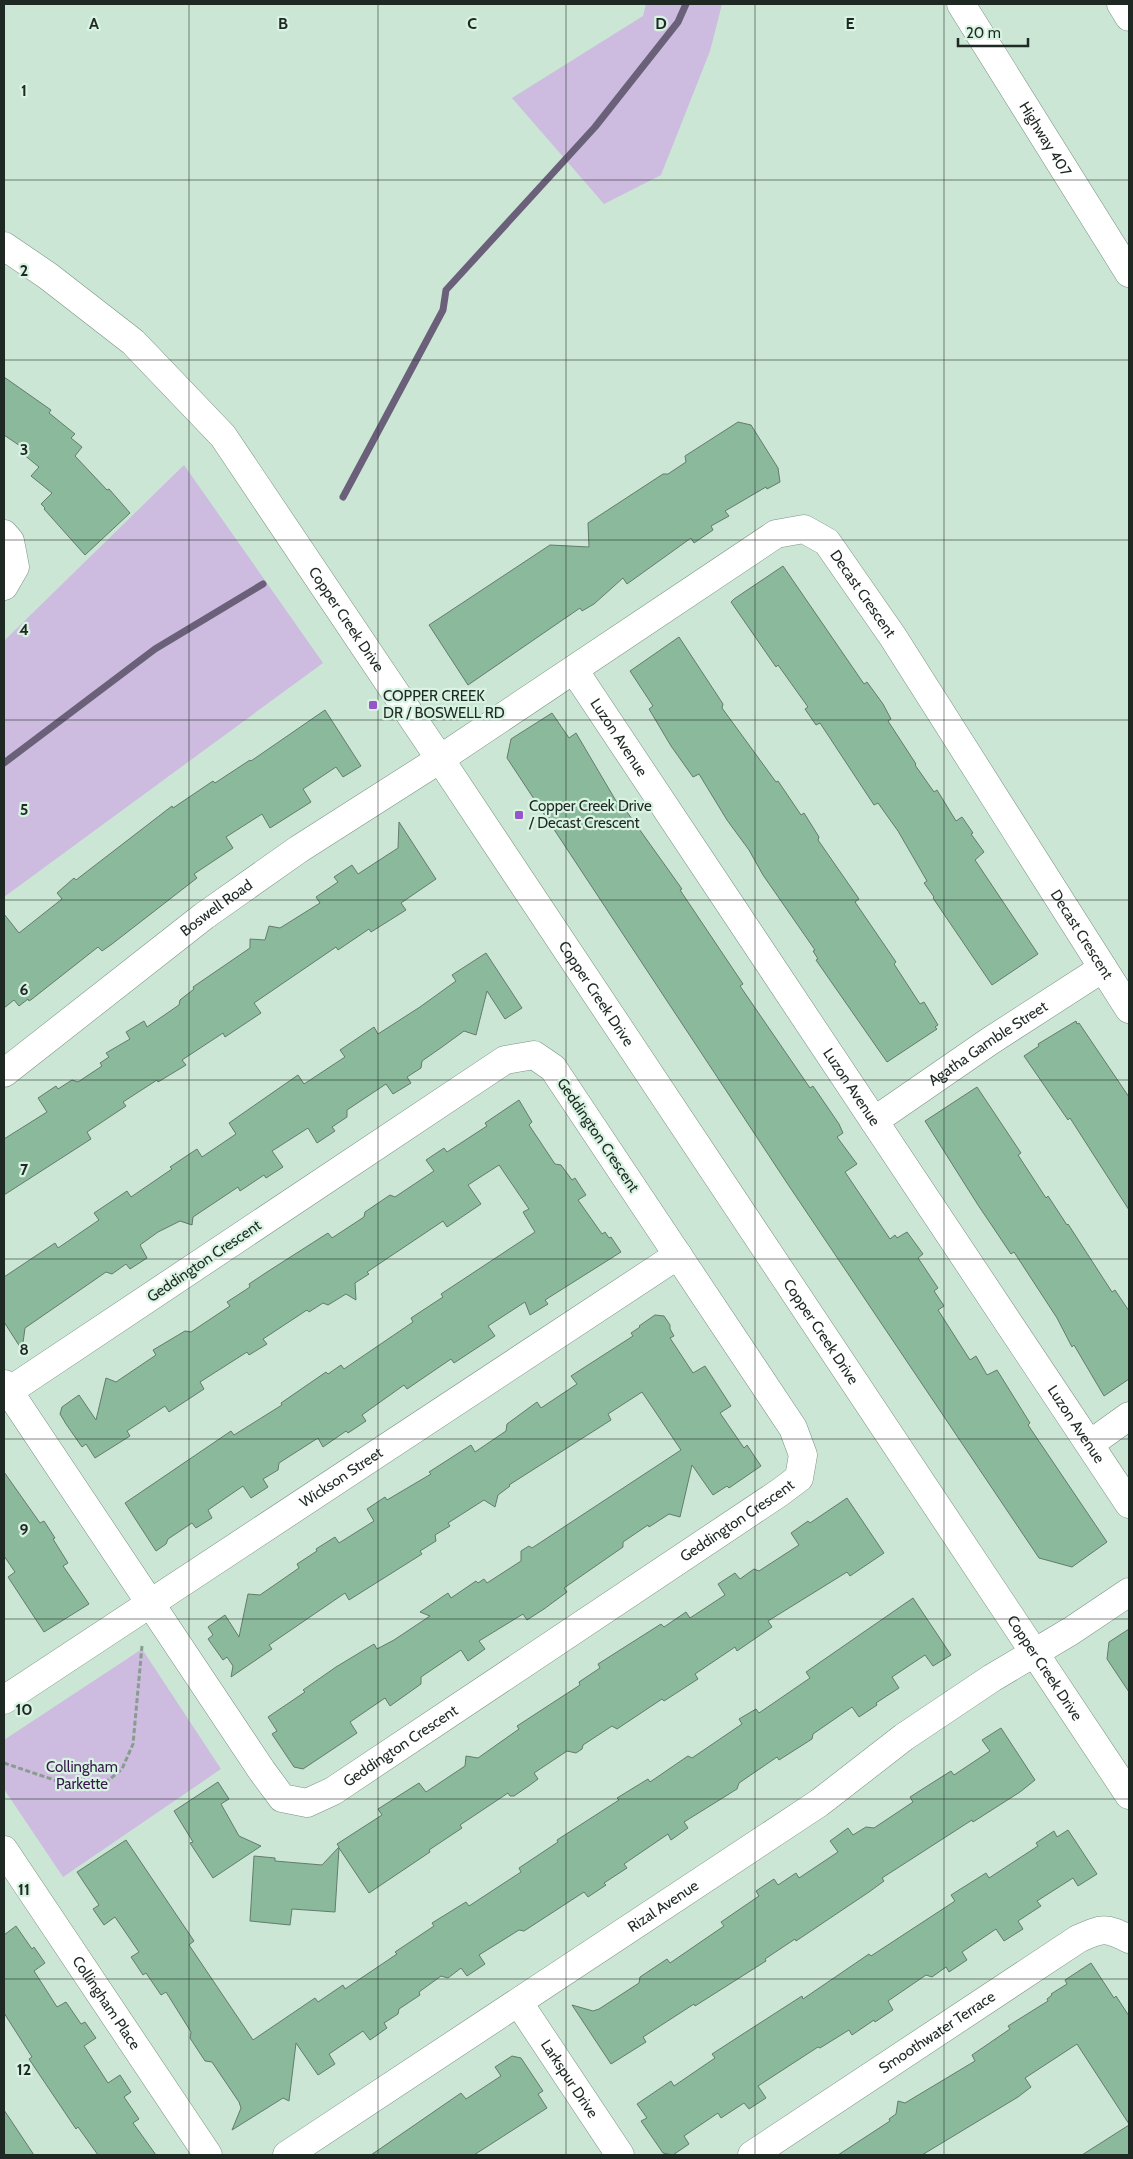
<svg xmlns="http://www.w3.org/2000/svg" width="1133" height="2159" viewBox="0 0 1133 2159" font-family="Cabin,sans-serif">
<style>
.green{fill:#cdbbe0}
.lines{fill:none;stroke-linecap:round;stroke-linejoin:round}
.stream{stroke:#6b607a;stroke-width:7}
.building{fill:#8ab99c;stroke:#647c6d}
.minor-casing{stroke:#7a9283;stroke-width:29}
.highway-casing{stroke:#7a9283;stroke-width:29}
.path{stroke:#889c8f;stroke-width:3;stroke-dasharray:5 2.5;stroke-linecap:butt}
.minor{stroke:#fff;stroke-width:28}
.highway{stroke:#fff;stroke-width:28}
.grid{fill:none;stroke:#1f2923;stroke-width:1;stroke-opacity:0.55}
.poi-dot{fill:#9755ca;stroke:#d8f3e2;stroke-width:2}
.labels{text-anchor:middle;stroke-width:4.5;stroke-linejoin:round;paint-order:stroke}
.street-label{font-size:15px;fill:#1f2923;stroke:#d8f3e2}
.poi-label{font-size:15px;fill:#1f2923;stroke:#d8f3e2;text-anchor:start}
.park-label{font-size:15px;fill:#38194e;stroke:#d8f3e2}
.grid-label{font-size:16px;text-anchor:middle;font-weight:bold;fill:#1f2923;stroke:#d8f3e2;stroke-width:4.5;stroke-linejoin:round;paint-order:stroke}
</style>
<rect width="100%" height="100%" fill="#cbe6d5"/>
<g class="green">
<path d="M646,4h76l-12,47 -49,124 -57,29 -92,-106 131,-82z"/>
<path d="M184,465l139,198 -319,234v-256z"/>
<path d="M142,1649l79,120 -158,108 -59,-88v-49z"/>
</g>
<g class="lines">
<g class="stream">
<path d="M343,497l100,-187 3,-20 149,-163 83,-105 8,-18"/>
<path d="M4,763l151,-114 108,-65"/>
</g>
</g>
<g class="building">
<path d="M4,377l47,33 -2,3 26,21 -4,4 11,9 -7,9 32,34 2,-1 21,24 -45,42 -41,-46 1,-1 -4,-4 11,-11 -21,-17 8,-9 -16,-13 3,-4 -22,-15z"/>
<path d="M738,422l13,3 27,43 2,14 -13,7 -1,-2 -41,24 4,5 -18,10 2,4 -19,13 -3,-5 -64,46 -4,-6 -29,26 -12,7 -2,-3 -112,77 -39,-60 121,-80 39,2 -1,-24 75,-49h5l18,-12 -1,-6z"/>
<path d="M783,566l81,118 3,-2 16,22 8,15 -3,2 28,43 -1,1 19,27 3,-2 19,31 6,-4 11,16 -2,1 13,18 -9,8 63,94 -46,31 -59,-87 1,-1 -10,-14 3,-2 -29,-50 -20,-28 -4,2 -54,-82 -4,2 -11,-16 3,-2 -30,-42 -2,2 -45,-65 3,-3z"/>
<path d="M679,637l44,67 -1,4 54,74 2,-1 23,34 3,-2 15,24 -1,3 41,59 -4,3 41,60 -2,2 26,40 4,-2 14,23 -3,2 2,2 -50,33 -71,-102 2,-1 -5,-8 2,-1 -52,-75 -14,-25 -22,-30 -28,-46 -6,3 -22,-31 -22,-37 4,-3 -23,-35z"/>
<path d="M325,710l36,56 -18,11 -7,-10 -33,22 8,13 -41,26 -8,-14 -36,23 7,11 -39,26 3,4 -85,66 -10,7 -4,-4 -66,52 -3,2 -1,-2 -9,7 -5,-6 -10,8v-94l15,19 43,-34 -5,-6 17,-15 2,2 96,-74 1,2 40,-27 2,2 35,-23 1,1z"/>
<path d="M552,713l17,25 7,-5 43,73 3,-1 60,84 -2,1 63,94 -3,2 70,102 3,-2 26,38 4,9 -6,4 20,27 -12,8 45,67 5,-4 2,3 10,-6 16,22 -5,4 20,30 -4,3 10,15 -6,4 32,50 6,-4 11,19 10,-5 33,53 -2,2 79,117 -35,25 -33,-9 -252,-375 -280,-425 4,-19z"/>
<path d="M399,822l37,57 -35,24 5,7 -35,22 -2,-3 -31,21 -2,-3 -82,56 7,10 -36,24 -2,-4 -41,27 4,5 -28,17 -1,-2 -34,22 3,4 -39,26 4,7 -87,56v-56l43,-27 -9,-14 18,-12 2,3 14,-9 6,2 24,-16 -2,-3 9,-6 -3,-4 24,-14 -4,-7 18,-11 3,6 32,-22 1,-5 14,-11 -1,-2 57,-39v-9l15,1 4,-14 11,2 40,-25 -4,-6 22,-15 -4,-5 18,-12 6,9 40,-26z"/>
<path d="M486,953l36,55 -17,11 -18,-28 -11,44 -12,-4 -22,16 -20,14 -1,7 -14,9 4,6 -18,11 -7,-10 -39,26v7l-15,10 3,4 -18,12 -9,-15 -36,23 11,16 -17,11 -2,-3 -24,16 -2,-4 -45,30 -1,8 -12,-4 -22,11 -18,13 7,13 -17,11 -4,-5 -14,10 -6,-2 -81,56 -3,22 -18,-28v-45l51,-34 3,5 41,-28 -5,-7 33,-22 4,6 41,-28 -2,-2 27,-18 5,8 34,-23 -7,-11 69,-48 6,9 41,-27 -5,-7 34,-23 4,7 42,-27 36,-26 -4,-6z"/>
<path d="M1076,1021l1,3 2,-1 50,74v113l-59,-92 -2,2 -44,-64 15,-10 -1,-2z"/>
<path d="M977,1087l44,66 -3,2 28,43 2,-2 19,29 1,-1 44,68 3,-2 14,21v68l-25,17 -30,-51 -2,2 -15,-29 -43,-66 -3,2 -33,-49 -53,-84z"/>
<path d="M519,1100l13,22 -3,3 26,39 6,1 11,15 3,-2 11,17 -8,5 24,34 3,-2 4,6 2,-1 10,15 -76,48 3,4 -18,11 -5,-13 -37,24 7,10 -41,27 -3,-4 -44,30 -3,-4 -42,30 4,6 -18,12 -2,-2 -23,16 -5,-9 -39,25 -1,7 -15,9 5,8 -17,11 -8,-12 -35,24 4,8 -16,10 -4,-5 -24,16 -2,5 -10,7 -31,-48 106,-72 3,4 48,-30 -1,-2 45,-31 2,2 13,-9 3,4 69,-47 -2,-4 32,-21 -2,-3 94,-62 -12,-20 6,-3 -30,-44 -31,20 13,19 -34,23 -4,-6 -76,51 2,2 -14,9 1,17 -10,-6 -18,11 -5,-2 -14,9 -2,-2 -44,29 4,5 -18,11 -2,-3 -47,30 4,7 -35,23 -4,-6 -38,25 3,5 -35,22 -9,-14 -4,3 -16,-23 -6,-10 2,-7 17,-12 17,25 10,-42 10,4 40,-27 -3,-5 32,-19 6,1 39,-26 -3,-4 23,-15 -1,-3 18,-12 61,-39 4,5 32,-21 1,-5 25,-17 5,2 39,-26 -8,-11 18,-12 3,4 40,-26 -2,-3z"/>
<path d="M655,1315l9,1 6,9v4l4,7 -4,2 23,35 12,-7 26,40 -11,7 24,35 3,-3 14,21 -32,22 -2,-2 -14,9 -21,-30 -12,52 -11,-3 -20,13 -1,-2 -25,17v5l-59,41 3,4 -23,17 -17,11 -4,-6 -44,27 6,8 -17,12 -7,-11 -40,27v7l-31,22 -5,-8 -35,24 7,11 -54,36 -9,-2 -22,-33 5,-3 -9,-14 37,-25 -2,-2 33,-23 38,-23 3,5 17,-9 36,-24 -10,-4 28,-19 3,5 25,-17 2,2 6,-4 3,4 34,-22v-10l8,-5 3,2 149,-98 -39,-58 -34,22 3,6 -102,65 1,1 -12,9 -3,12 -11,-7 -36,23 2,3 -15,9 1,6 -16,10 2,3 -73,46 -4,-7 -76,52 3,4 -41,28 2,-11 -6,-9 -4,3 -15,-21 5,-4 -5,-8 17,-12 14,22 9,-43 12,1 39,-27 -2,-4 20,-13 -1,-2 19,-12 4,6 35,-22 -7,-12 18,-12 2,3 44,-26 -2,-2 42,-27 4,7 31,-21 1,-7 30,-22 4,6 36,-24 -6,-8 62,-40 -2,-3 9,-6 -1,-1z"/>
<path d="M4,1472l36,51 4,-2 11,17 -2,1 15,24 -5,3 26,38 -45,28 -36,-55 7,-5 -11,-16z"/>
<path d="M847,1498l37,55 -34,23 -3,-4 -79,49 4,6 -35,24 -2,-4 -40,27 3,5 -34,22 -2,-2 -45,30 -5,-3 -29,19 -1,4 -6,4 -9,-2 -33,22 4,6 -8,6 -16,11h-4l-2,-3 -48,32 2,3 -33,22 1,2 -61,41 -30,-45 -4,64 -43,-3 -2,16 -40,-4 4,-65 21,2v3l47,4 17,-18 -2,-3 45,-29 -4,-6 41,-26 7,9 39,-26 1,-10 12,2 41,-29 -2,-3 63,-41 -1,-3 21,-14 -2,-4 63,-40 3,3 22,-15 4,6 35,-23 -7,-11 17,-11 5,6 14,-10 5,2 40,-26 -8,-12 17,-12 2,2z"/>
<path d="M913,1598l38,57 -18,11 -8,-11 -33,22 7,11 -23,15 1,2 -18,12 -7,-10 -39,27 -1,5 -33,21 -2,-3 -38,26 -2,6 -53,33 4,6 -17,12 -3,-6 -44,30 3,4 -23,15 2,2 -18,12 -4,-5 -60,39 -5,-1 -40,25 6,9 -18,12 -6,-8 -13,10 -7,-2 -22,16 1,3 -21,14 -1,5 -14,9 3,5 -17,12 -7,-9 -34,23 6,10 -17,11 -22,-32 -7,58 -6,-3 -51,32 9,-22 -2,-6 -27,-40 -7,-1 -15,-23 1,-6 -25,-40 -5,3 -15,-22 -3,2 -12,-18 8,-5 -24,-35 -11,8 -11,-16 6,-4 -22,-33 49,-32 68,101 -5,4 64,95 62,-42 3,4 25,-17 2,4 52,-35 -2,-2 39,-26 -2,-3 34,-21 3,4 52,-34 -2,-4 39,-26 -1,-2 62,-40 -2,-2 31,-19 2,3 38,-26 4,2 50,-34 -3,-5 17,-10 3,4 51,-35 -4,-6z"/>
<path d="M1129,1629v63l-22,-33 2,-17z"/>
<path d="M1001,1728l34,52 -15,12 -47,30 -1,-2 -90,58 2,3 -15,11 -73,49 -1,-2 -30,20 1,2 -71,45 -1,-2 -51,33 3,5 -35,22 -39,-59 21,6 6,-2 40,-26 1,-6 27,-18 3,4 54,-37 -3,-4 38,-26 -3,-5 18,-12 4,6 18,-12 3,5 39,-26 -8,-11 18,-13 5,7 13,-8 8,1 39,-26 -3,-5 41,-26 3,4 36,-24 -8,-11z"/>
<path d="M218,1782l11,17 -8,5 18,32 22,10 -48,32 -23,-35 3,-1 -19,-31z"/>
<path d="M1068,1830l29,44 -19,12 -5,-8 -36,23 4,5 -23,15 5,8 -19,12 -8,-12 -34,23 5,8 -18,12 -3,-5 -14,10 -6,-2 -38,26 5,9 -18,12 -1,-2 -22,15 -3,-5 -29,18 -2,-1 -60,39 8,12 -17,11 -5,-6 -23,15 -3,-5 -34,23 5,8 -16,11 -10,-2 -22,-32 6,-3 -10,-14 34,-23 3,5 41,-28 -3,-4 34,-22 56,-36 1,3 66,-45 2,2 84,-55 -4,-6 35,-22 3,5 49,-32 -2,-3 18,-12 3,6z"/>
<path d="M16,1926l16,23 2,-2 11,16 -11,8 23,36 9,-5 15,22 4,-2 11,16 -12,8 24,37 12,-8 11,17 -7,5 15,22 -6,4 23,32h-58l-20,-28 -2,2 -47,-70 3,-2 -28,-44v-78z"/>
<path d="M1091,1963l23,35 2,-2 13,20v108l-52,-80 -52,34 6,9 -13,10 -96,58h-84l52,-34 -1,-2 7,-5 2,-13 7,2 70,-42 -3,-6 38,-26 -2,-3 40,-25 -1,-2 5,-4 -1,-1 16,-10 -2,-4z"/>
<path d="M512,2056l9,2 22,33 -5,3 9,14 -73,47h-103l90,-62 5,6 35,-23 -6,-9z"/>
<path d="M4,2110l30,45h-30z"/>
<path d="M1129,2125v30h-47z"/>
</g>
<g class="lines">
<defs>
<g id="minor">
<path id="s1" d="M4,246l44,30 85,66 90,94 217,323 689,1036"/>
<path d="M4,534l6,7 5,26 -11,19"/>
<path id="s2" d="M574,670l555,834"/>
<path id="s3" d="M4,1073l200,-157 95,-67 141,-90 336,-225 28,-5 23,13 66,95 236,372"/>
<path id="s4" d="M874,1121l116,-80 113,-73"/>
<path id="s5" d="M4,1384l258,387 20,27 25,5 26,-12 446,-298 20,-15 4,-23 -10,-27 -240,-360 -19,-13 -29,5 -496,331"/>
<path d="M1090,1444l39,-28"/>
<path id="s6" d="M4,1700l674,-445"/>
<path id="s7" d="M4,1850l204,305"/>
<path id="s8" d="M519,2003l101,152"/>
<path id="s9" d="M287,2155l532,-352 85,-66 88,-59 79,-47 58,-39"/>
<path id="s10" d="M752,2155l326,-216c25,-11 27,-12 51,0"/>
</g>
<g id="highway">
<path id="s11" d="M961,4l168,269"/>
<path d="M1121,4l8,13"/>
</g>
</defs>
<use href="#minor" class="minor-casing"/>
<use href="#highway" class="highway-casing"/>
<path class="path" d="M4,1763l65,22 23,1 17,-6 13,-11 11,-25 9,-98"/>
<use href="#minor" class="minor"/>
<use href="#highway" class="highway"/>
</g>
<path class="grid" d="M189,4v2151M378,4v2151M566,4v2151M755,4v2151M944,4v2151M4,180h1125M4,360h1125M4,540h1125M4,720h1125M4,900h1125M4,1080h1125M4,1259h1125M4,1439h1125M4,1619h1125M4,1799h1125M4,1979h1125"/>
<g class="poi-dot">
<rect x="368" y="700" width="10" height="10" rx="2.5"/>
<rect x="514" y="810" width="10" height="10" rx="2.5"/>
</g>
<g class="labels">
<g class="street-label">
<text dy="5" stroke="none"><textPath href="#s11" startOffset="159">Highway 407</textPath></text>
<text dy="5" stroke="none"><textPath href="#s3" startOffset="1060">Decast Crescent</textPath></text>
<text dy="5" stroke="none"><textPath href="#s1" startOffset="512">Copper Creek Drive</textPath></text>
<text dy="5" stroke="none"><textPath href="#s2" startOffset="81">Luzon Avenue</textPath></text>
<text dy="5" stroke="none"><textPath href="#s3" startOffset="269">Boswell Road</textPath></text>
<text dy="5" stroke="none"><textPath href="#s3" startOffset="1465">Decast Crescent</textPath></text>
<text dy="5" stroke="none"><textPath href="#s1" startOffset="962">Copper Creek Drive</textPath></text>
<text dy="5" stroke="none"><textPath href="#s4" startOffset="138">Agatha Gamble Street</textPath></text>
<text dy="5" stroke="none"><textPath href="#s2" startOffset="501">Luzon Avenue</textPath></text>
<text transform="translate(598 1135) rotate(56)" y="5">Geddington Crescent</text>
<text transform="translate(204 1261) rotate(-34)" y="5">Geddington Crescent</text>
<text dy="5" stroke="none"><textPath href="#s1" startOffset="1368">Copper Creek Drive</textPath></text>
<text dy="5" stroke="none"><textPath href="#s2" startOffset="906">Luzon Avenue</textPath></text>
<text dy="5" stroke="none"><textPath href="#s6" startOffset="404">Wickson Street</textPath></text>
<text dy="5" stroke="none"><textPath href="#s5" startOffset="1039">Geddington Crescent</textPath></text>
<text dy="5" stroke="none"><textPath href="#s1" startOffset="1772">Copper Creek Drive</textPath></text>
<text dy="5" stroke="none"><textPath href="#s5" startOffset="634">Geddington Crescent</textPath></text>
<text dy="5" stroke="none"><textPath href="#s9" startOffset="451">Rizal Avenue</textPath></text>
<text dy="5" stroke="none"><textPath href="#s7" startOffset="184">Collingham Place</textPath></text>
<text dy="5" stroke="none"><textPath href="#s10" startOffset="222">Smoothwater Terrace</textPath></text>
<text dy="5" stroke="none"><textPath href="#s8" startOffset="91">Larkspur Drive</textPath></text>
</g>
<g class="poi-label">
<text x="383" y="701">COPPER CREEK<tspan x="383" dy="17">DR / BOSWELL RD</tspan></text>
<text x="529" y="811">Copper Creek Drive<tspan x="529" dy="17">/ Decast Crescent</tspan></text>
</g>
<g class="park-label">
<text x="82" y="1772">Collingham<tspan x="82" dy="17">Parkette</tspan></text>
</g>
</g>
<g class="grid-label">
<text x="94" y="29">A</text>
<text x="283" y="29">B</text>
<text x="472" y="29">C</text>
<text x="661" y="29">D</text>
<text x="850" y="29">E</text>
<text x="24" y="96">1</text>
<text x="24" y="276">2</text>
<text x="24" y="455">3</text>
<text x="24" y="635">4</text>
<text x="24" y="815">5</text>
<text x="24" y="995">6</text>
<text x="24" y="1175">7</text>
<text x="24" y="1355">8</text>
<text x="24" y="1535">9</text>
<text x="24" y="1715">10</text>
<text x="24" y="1895">11</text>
<text x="24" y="2075">12</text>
</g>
<rect width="1133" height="2159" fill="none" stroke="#1f2923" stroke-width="10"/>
<path d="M958 38v8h70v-8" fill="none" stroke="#1f2923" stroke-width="2.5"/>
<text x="966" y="38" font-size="15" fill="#1f2923" stroke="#d8f3e2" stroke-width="4" paint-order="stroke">20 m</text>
</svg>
